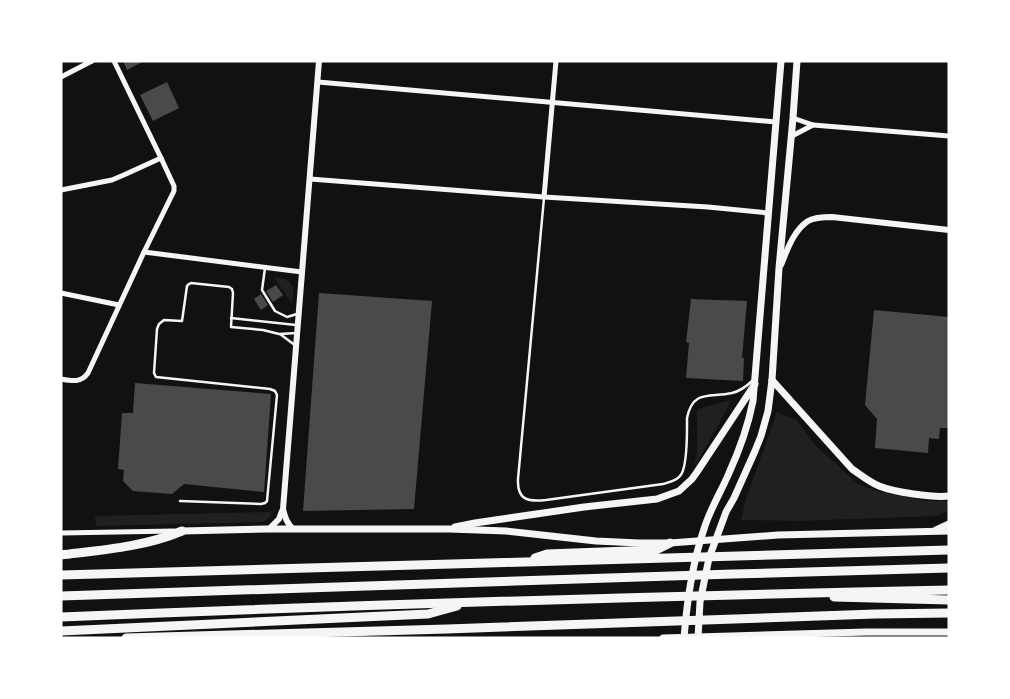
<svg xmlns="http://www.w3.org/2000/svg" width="1010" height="699" viewBox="0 0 1010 699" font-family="'Alegreya Sans',sans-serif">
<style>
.green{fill:#202020}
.building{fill:#4a4a4a}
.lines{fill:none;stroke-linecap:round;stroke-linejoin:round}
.service{stroke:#f5f5f5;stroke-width:2.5}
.minor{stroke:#f5f5f5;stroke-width:5}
.tertiary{stroke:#f5f5f5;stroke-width:6}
.secondary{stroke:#f5f5f5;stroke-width:7}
.motorway{stroke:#f5f5f5;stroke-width:9}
</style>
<rect width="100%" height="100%" fill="#111"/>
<g class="green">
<path d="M274,277c20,2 21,9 18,27z"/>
<path d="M732,400l-34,61 -4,4 3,-12v-43l7,-3z"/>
<path d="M777,412l20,8 18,25 43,39 22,8 47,9h22v9l-2,2 -11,4 -138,5 -57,-1 4,-18z"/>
<path d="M271,512l-1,5 -6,5 -168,4 -1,-10z"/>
</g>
<g class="building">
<path d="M123,61h21l-17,9z"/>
<path d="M167,82l12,26 -26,13 -13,-26z"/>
<path d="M276,285l7,10 -10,7 -7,-11z"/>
<path d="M319,293l113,8 -18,208 -111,2z"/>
<path d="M261,294l7,11 -7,5 -7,-11z"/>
<path d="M691,299l56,2 -5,57h2l-1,23 -57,-3 3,-35 -3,-1z"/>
<path d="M874,310l75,7v111h-9l-1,11 -10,-1 -1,15 -53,-5 2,-29 -12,-14z"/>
<path d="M135,383l136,11 -7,98 -80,-8 -12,10 -39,-3 -10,-10 1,-11 -6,-1 4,-56h11z"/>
</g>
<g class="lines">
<g class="service">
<path d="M544,198l-26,281c-1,21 10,23 28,21l117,-16c6,-2 13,-3 17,-8 8,-8 7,-45 7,-58 6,-29 23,-20 45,-25 8,-2 14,-6 20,-12"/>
<path d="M265,268l-3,22 13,21 12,6 10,-3"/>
<path d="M231,318l65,7"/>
<path d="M280,334l16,12"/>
<path d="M180,501l81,3 4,-1 2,-2 10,-106 -2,-4 -5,-2 -114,-12 -2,-4 3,-44 2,-5 5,-4 18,1 5,-35 2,-2 2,-1 38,4 3,2 1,4 -2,34 32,3 16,4 18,-1"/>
</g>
<g class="minor">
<path d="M61,77l31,-16"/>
<path d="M318,82l458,40"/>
<path d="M793,118l20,7 136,11"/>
<path d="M792,136l21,-11"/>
<path d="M310,179l234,18 164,10 60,6"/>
<path d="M61,190l51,-10 14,-6 35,-16"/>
<path d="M544,197l12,-136"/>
<path d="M144,252l158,20"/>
<path d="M61,293l58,12"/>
<path d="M61,379c11,2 20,4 27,-6l56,-121 30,-61v-5l-13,-28 -47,-97"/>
<path d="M61,533l113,-2"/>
</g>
<g class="tertiary">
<path d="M781,265c6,-15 13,-35 27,-44 7,-4 16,-4 24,-4l117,13"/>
<path d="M269,529l10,-10 3,-8"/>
<path d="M293,529c-6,-6 -8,-11 -10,-20l36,-448"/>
</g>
<g class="secondary">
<path d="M772,380l80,89c9,6 17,13 27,17 15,6 54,12 70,10"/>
<path d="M455,527l20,-4 109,-16 73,-8 22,-8 13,-12 5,-7 58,-88"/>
<path d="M936,530l13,-6"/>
<path d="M182,531l87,-2h180l57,2 90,10 43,2h31l108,-8 171,-4"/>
<path d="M663,638l203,-6h83"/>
<path d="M684,638c3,-38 8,-74 20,-109 6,-20 17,-37 25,-56 11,-24 19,-47 24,-72l28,-340"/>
<path d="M698,638l2,-36 9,-44 17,-46 8,-14 21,-47 6,-15 7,-25 4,-31 7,-112 14,-150 4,-57"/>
</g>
<g class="motorway">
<path d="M61,555c41,-5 83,-8 121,-24"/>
<path d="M535,558l12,-4 109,-4 14,-7"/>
<path d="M61,575c296,-10 592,-15 888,-25"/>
<path d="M61,596l672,-22 216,-6"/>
<path d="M834,597l115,3"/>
<path d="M61,617c296,-12 592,-21 888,-27"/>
<path d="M61,631l367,-17 29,-8"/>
<path d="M126,638l321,-9 428,-15 74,-1"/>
</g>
</g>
<rect width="1010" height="699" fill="none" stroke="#ffffff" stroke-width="125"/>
</svg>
